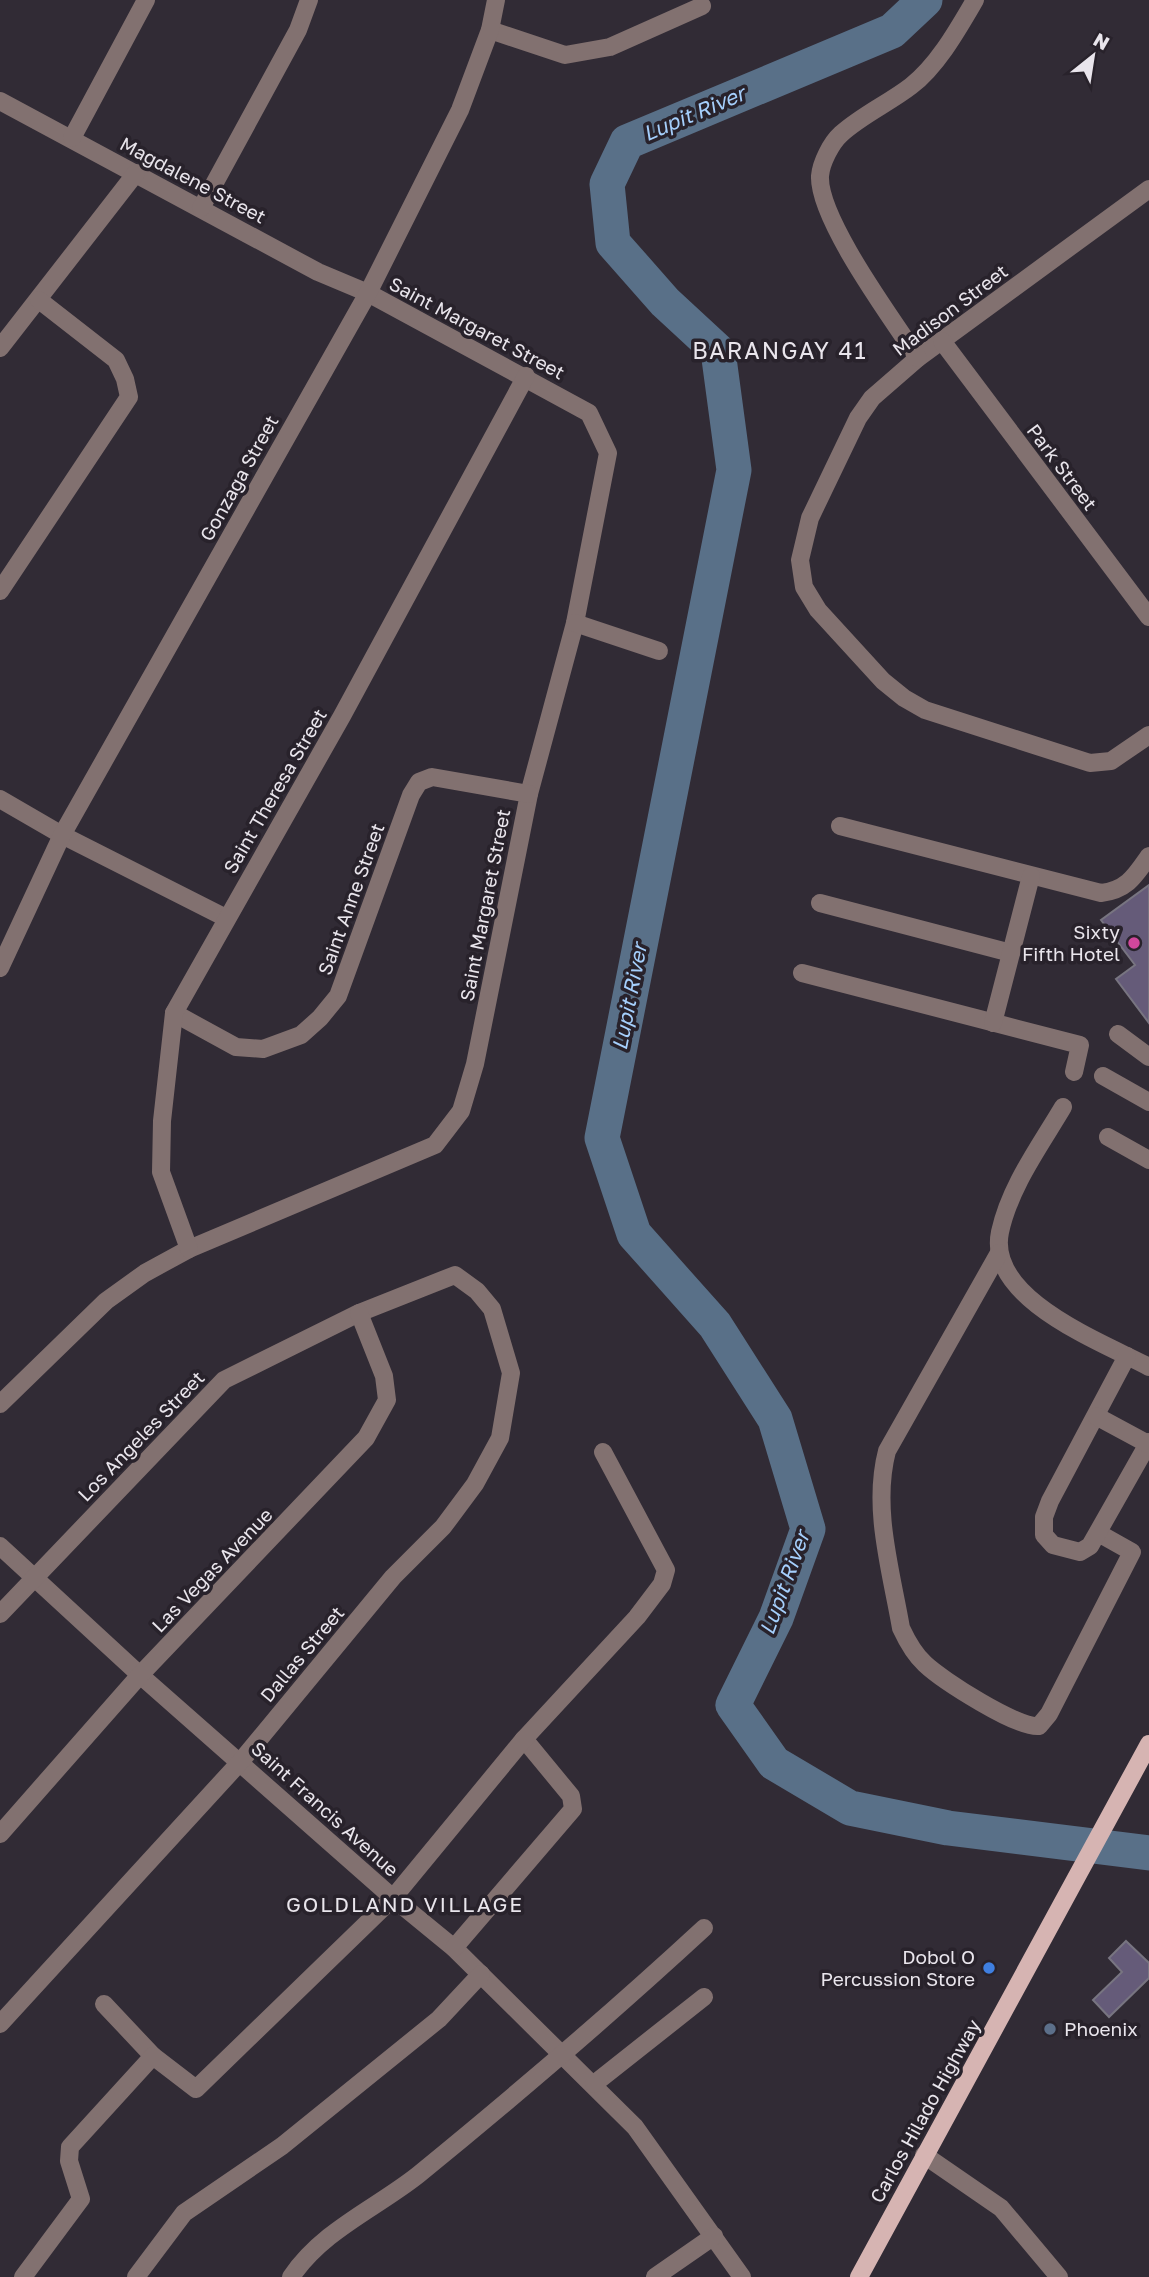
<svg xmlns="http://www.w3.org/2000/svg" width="1149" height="2277" viewBox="0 0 1149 2277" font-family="'Golos Text',sans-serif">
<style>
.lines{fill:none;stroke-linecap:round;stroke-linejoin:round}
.river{stroke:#597088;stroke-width:35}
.building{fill:#655b79;stroke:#787581;stroke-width:2}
.minor{stroke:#827170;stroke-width:18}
.major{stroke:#d6b4b2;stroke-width:18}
.hotel-dot{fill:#d1479c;stroke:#28222b;stroke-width:2.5}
.shop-dot{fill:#3f7fe0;stroke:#28222b;stroke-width:2.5}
.service-dot{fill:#5c6f8a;stroke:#28222b;stroke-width:2.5}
.labels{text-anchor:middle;stroke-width:7;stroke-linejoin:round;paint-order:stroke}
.street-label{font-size:19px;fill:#e9e5ec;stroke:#28222b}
.poi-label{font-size:19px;fill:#e9e5ec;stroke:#28222b;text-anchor:end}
.water-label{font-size:21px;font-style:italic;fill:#a5cffc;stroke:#28222b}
.neighbourhood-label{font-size:21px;letter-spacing:2px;fill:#e9e5ec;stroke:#28222b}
.quarter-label{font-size:23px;letter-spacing:2px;fill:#e9e5ec;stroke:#28222b}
</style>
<rect width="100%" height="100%" fill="#312b35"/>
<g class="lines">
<path class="river" d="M925,0l-33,31 -265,111 -20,42 6,59 52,59 53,49 16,119 -132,668 32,96 81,91 60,94 33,110 -32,89 -43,87 41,58 76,45 98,20 201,25"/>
</g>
<g class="building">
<path d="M1149,885v138l-33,-44 19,-14 -34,-45z"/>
<path d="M1126,1941l23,22v15l-40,39 -16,-17 29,-28 -13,-14z"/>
</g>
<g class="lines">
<g class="minor">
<path d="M490,30l75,25 45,-8 92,-41"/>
<path d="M0,101l318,171 50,21 221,120 19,40 -33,170 -46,171 -54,270 -14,47 -26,34 -246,104 -44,24 -39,28 -106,103"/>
<path d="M72,138l74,-138"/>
<path d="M1149,189l-231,169 -46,40 -14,20 -48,100 -10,42 4,27 14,23 65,71 21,17 21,12 165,53 21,-2 38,-26"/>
<path d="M201,208l97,-178 11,-30"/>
<path d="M942,341l207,276"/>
<path d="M0,348l136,-175"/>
<path d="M918,358c-25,-38 -100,-139 -98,-182 1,-13 11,-33 21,-42 21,-19 48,-31 70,-48 27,-21 47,-57 64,-86"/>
<path d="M0,591l129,-194 -4,-18 -9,-19 -77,-60"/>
<path d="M575,623l84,28"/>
<path d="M0,799l62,36 164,83"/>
<path d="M840,826l261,67c26,-3 34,-17 48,-37"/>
<path d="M820,903l191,50"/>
<path d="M0,968l62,-133 306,-542 92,-183 30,-80 6,-30"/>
<path d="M802,973l278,72 -6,27"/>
<path d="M174,1013l62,34 27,2 38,-14 19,-17 18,-22 73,-201 8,-13 13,-5 97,17"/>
<path d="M993,1023l38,-147"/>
<path d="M1118,1034l31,23"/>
<path d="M1103,1076l46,26"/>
<path d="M1063,1107c-23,39 -53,79 -63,125 -14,67 102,110 149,135"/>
<path d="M1108,1137l41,23"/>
<path d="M189,1249l-28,-77 1,-51 12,-108 168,-297 184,-340"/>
<path d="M999,1253l-112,198c-15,57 4,119 14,177 6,13 13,26 24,36 17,16 93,65 114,62l10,-12 83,-162 -32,-18"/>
<path d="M1127,1356l-77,145 -6,16v18l9,10 27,7 10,-6 59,-104"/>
<path d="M1096,1416l52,28"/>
<path d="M0,1546l140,129 253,223 61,50 181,179 107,150"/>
<path d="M0,1614l224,-234 135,-67 96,-38 22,16 15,18 19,64 -11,65 -25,46 -32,43 -50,50 -152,184 -241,263"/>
<path d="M0,1834l140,-159 226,-237 21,-38 -3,-24 -25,-63"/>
<path d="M454,1948l119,-139 -2,-13 -47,-57"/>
<path d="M104,2004l49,52"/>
<path d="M594,2084l110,-87"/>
<path d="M924,2155l77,53 58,69"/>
<path d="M23,2277l58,-78 -12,-38 1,-14 83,-91 43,33 197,-191 131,-159 113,-122 25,-33 4,-14 -63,-118"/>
<path d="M136,2277l48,-64 98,-67 157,-127 42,-45"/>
<path d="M291,2277c32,-47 84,-68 127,-102 98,-80 194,-162 286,-247"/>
<path d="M655,2277l59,-41"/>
</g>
<path class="major" d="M859,2277l290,-533"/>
</g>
<circle class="hotel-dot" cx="1134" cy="943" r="7"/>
<circle class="shop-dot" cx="989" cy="1968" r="7"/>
<circle class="service-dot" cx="1050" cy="2029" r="7"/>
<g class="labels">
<g class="street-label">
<text transform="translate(193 180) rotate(28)" y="7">Magdalene Street</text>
<text transform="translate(950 310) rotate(-37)" y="7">Madison Street</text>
<text transform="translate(477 328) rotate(28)" y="7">Saint Margaret Street</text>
<text transform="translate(1062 467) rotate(53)" y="7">Park Street</text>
<text transform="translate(239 478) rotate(-61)" y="7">Gonzaga Street</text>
<text transform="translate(275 791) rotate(-60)" y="7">Saint Theresa Street</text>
<text transform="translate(351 899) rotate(-70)" y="7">Saint Anne Street</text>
<text transform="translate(485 905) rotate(-79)" y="7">Saint Margaret Street</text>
<text transform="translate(141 1436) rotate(-46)" y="7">Los Angeles Street</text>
<text transform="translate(212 1570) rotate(-46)" y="7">Las Vegas Avenue</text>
<text transform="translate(302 1654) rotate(-50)" y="7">Dallas Street</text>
<text transform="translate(325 1809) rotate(42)" y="7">Saint Francis Avenue</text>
<text transform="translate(925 2111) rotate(-61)" y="7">Carlos Hilado Highway</text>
</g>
<g class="poi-label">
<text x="1120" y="939">Sixty<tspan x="1120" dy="22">Fifth Hotel</tspan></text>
<text x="975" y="1964">Dobol O<tspan x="975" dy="22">Percussion Store</tspan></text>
<text x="1064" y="2036" text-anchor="start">Phoenix</text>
</g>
<g class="water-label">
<text transform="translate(694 114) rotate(-23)" y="7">Lupit River</text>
<text transform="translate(630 997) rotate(-79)" y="7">Lupit River</text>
<text transform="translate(785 1583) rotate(-70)" y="7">Lupit River</text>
</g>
<g class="neighbourhood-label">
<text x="405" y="1912">GOLDLAND VILLAGE</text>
</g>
<g class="quarter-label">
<text x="780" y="359">BARANGAY 41</text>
</g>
</g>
<g transform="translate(1093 56) rotate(30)" stroke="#28222b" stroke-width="5" paint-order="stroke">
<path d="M0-5L12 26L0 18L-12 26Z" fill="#e9e5ec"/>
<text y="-10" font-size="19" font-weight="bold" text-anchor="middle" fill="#e9e5ec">N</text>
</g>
</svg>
